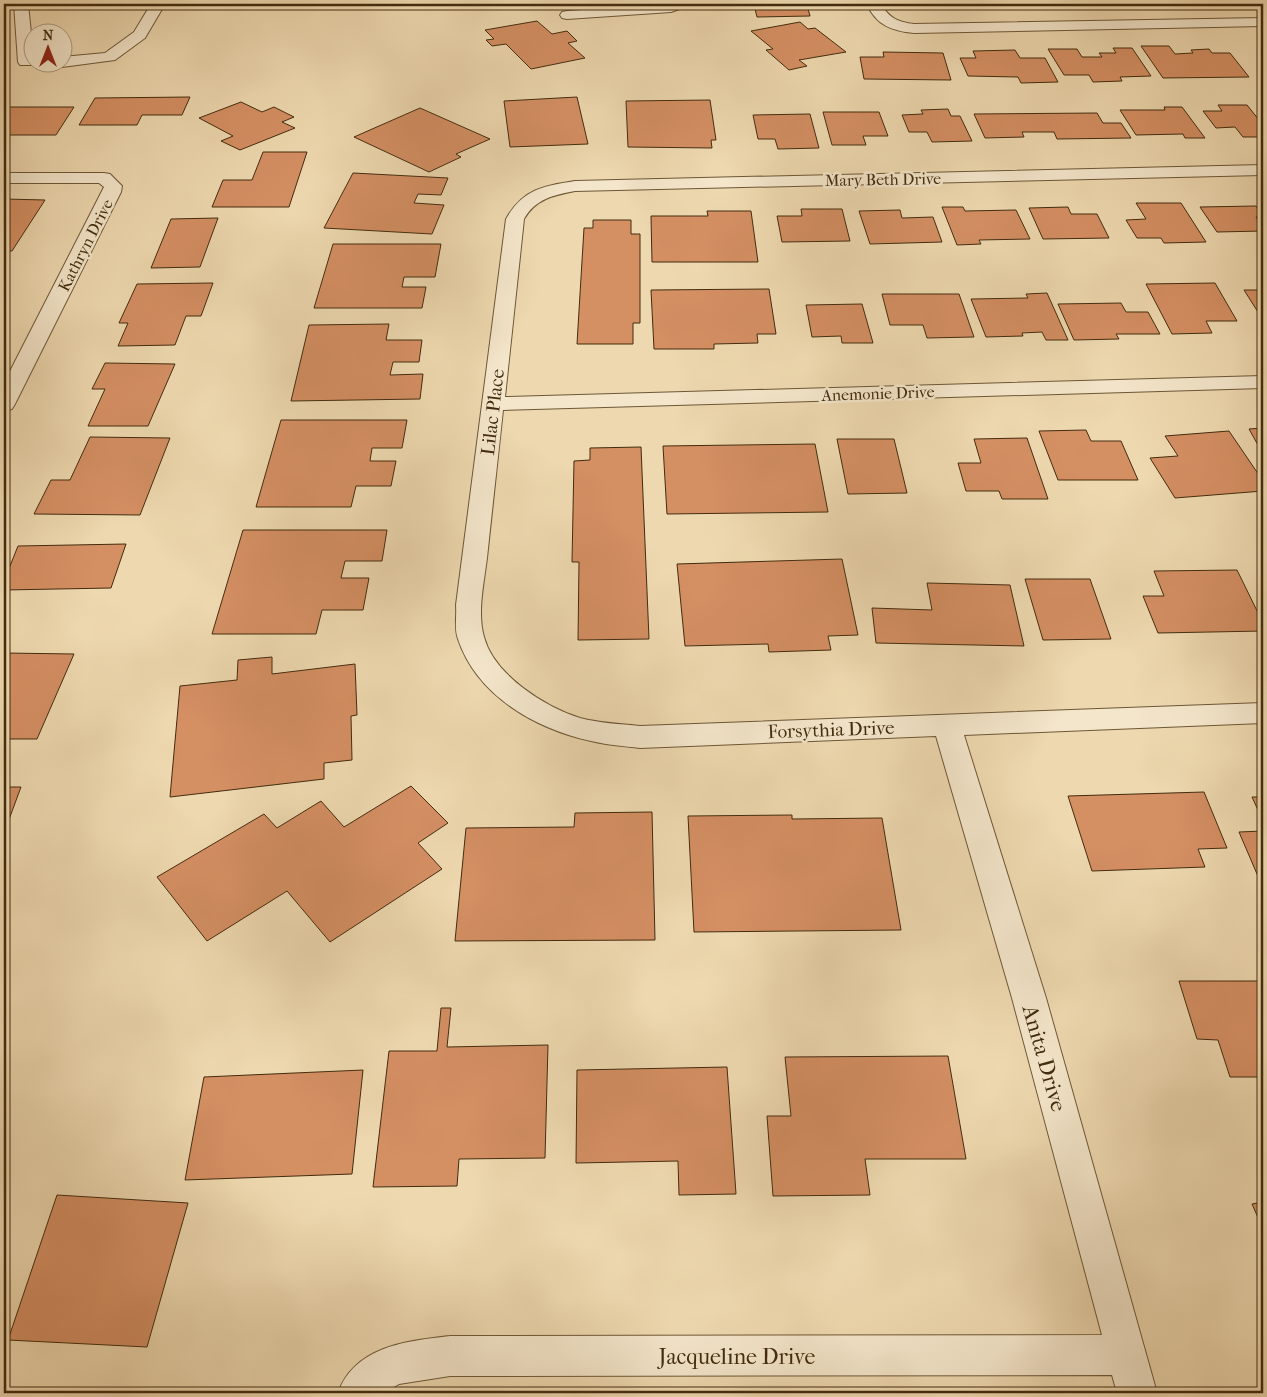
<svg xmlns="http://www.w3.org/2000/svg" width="1267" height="1397" viewBox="0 0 1267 1397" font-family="'IM FELL French Canon',serif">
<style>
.building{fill:#d48f63;stroke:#422c0e}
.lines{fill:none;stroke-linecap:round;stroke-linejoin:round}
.minor-casing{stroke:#6d5736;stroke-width:2}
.minor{fill:#f4e6cb;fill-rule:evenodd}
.labels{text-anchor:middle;stroke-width:5;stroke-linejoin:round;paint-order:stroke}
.far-street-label{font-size:16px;fill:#422c0e;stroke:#f4e6cb}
.street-label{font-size:19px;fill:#422c0e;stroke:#f4e6cb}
.near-street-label{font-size:22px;fill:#422c0e;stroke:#f4e6cb}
</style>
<rect width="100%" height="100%" fill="#eed8af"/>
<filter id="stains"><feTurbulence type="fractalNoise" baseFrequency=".004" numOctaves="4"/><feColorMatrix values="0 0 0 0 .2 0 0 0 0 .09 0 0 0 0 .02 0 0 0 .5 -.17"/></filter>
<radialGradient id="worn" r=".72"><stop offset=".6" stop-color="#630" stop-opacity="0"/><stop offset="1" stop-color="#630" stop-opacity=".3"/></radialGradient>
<g class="building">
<path d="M741,4l66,1 3,11 -53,1 -2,-8h-13z"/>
<path d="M1050,4h27l1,2h-27z"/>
<path d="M537,21l15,13 15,-3 10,10 -9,2 17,15 -54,11 -25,-25 -14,2 -6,-6 8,-1 -9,-9z"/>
<path d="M800,22l8,7 7,-1 31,24 -47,8 8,6 -18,4 -23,-20 7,-1 -22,-18z"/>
<path d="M1141,46h28l6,8 18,-1 -2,-3 18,-1 3,4h18l19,24 -86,1z"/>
<path d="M1113,48h19l19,28 -31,1 2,4 -29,1 -4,-7h-25l-16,-26h29l5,8h20l-3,-4h17z"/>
<path d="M1015,50l5,8h25l13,24 -37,1 -3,-6 -50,-1 -8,-18h16l-3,-7z"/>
<path d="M883,52l60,1 8,27 -87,-1 -4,-22h24z"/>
<path d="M190,97l-8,18h-40l-5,10h-58l16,-27z"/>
<path d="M577,97l11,47 -78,3 -6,-46z"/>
<path d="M710,100l6,40h-5l1,8 -84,-1 -2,-46z"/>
<path d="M241,102l21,10 12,-5 20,10 -12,5 13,6 -55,22 -19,-9 12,-5 -34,-18z"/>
<path d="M1218,105h29l16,20v12h-20l-8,-10 -19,1 -13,-17h19z"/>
<path d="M4,107h70l-18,28h-52z"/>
<path d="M1164,107h18l23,31h-20l-2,-4 -47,1 -16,-25h45z"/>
<path d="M420,108l70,31 -34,15 5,3 -32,15 -75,-35z"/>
<path d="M948,109l3,7h9l12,25 -40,1 -5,-10h-18l-7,-17 21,-1 -2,-4z"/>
<path d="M823,112h56l9,24h-25l3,9h-34z"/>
<path d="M1097,113l6,10h18l10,15 -74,1 -3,-7h-32l2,5 -39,1 -11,-24z"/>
<path d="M810,114l9,34 -41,1 -3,-10h-17l-5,-24z"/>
<path d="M263,152h44l-18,55h-77l11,-27h29z"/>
<path d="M353,173l95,5 -7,17 -23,-1 -4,9 30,2 -12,29 -108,-6z"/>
<path d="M4,199l41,1 -33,51h-8z"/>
<path d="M1136,203h45l25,39 -42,1 -3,-5h-24l-11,-18 20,-1z"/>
<path d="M1256,206l7,10 -7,1 7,11v3l-46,1 -17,-25z"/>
<path d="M942,207h21l2,4 51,-1 14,29 -51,1 2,4 -24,1z"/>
<path d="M1068,207l3,7h26l12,24 -66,1 -14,-31z"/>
<path d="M801,209h41l8,32 -68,1 -5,-26h25z"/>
<path d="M900,210l2,8 31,-1 9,25 -72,2 -11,-33z"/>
<path d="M707,211h44l7,51h-106l-1,-46h57z"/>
<path d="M218,218l-18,49 -49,1 20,-49z"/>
<path d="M593,220h38v14h9v89h-7v21h-56l7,-116h9z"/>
<path d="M333,244h108l-6,33h-31l-2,10h24l-4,21h-108z"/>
<path d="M213,283l-12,33h-15l-11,29 -57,1 10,-23h-9l18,-39z"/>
<path d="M1215,283l22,38h-31l6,12 -40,1 -26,-50z"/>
<path d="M769,289l7,45h-19l1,9 -44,1v5h-60l-3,-59z"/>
<path d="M1244,290h19v30z"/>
<path d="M1047,293l21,47h-22l-4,-8 -20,1 1,3 -37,1 -15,-38 57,-1 -2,-4z"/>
<path d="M882,294h77l15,43 -47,1 -4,-13h-33z"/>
<path d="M1121,303l5,9h22l12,22h-44l3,5 -45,1 -16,-36z"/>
<path d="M862,304l11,39h-31l-1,-7 -29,1 -6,-32z"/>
<path d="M389,324l-3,16h36l-3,22h-26l-3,13 33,-1 -3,25 -129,2 18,-76z"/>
<path d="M105,363l70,1 -27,62h-60l17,-37h-13z"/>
<path d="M281,420h126l-5,28h-30l-2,13h26l-5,25h-35l-5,21h-95z"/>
<path d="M1263,428v26l-14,-25z"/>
<path d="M1086,430l5,11h30l17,39h-80l-19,-49z"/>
<path d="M1229,431l34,50v10l-88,7 -25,-40 28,-2 -13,-20z"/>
<path d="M90,437l80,1 -30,77 -106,-1 17,-34h19z"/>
<path d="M1027,438l21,61h-46l-3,-8h-33l-8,-28h23l-7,-24z"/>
<path d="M837,439h57l13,54 -59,1z"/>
<path d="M815,444l13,68 -161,2 -4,-68z"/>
<path d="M641,447l8,192 -71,1 1,-78h-7l2,-101 16,-1v-12z"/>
<path d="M243,530h144l-5,31h-37l-4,17h28l-6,32h-41l-6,24h-104z"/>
<path d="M126,544l-15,44 -107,2v-9l14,-35z"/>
<path d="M842,559l16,76 -30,1 3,14 -62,2 -1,-8 -83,2 -8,-82z"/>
<path d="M1237,570l26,53v8l-105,2 -15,-37h21l-10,-25z"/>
<path d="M1025,579h65l21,60 -68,1z"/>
<path d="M927,583l83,2 14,61 -148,-3 -4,-35 60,2z"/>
<path d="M4,653l70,1 -37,85h-33z"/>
<path d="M272,657v17l83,-10 2,51 -6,1 1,44 -28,3v16l-154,18 10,-111 57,-6 1,-20z"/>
<path d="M411,786l37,37 -30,20 24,26 -112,73 -43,-51 -80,50 -50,-64 107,-63 13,14 44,-27 23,26z"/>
<path d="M4,787h17l-17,46z"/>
<path d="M1204,792l23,56 -29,1 7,18 -113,4 -24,-75z"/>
<path d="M1252,797h11v24z"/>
<path d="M652,812l3,128 -200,1 11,-113 108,-1 1,-14z"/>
<path d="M792,815v4l90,-1 19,112 -207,2 -6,-116z"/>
<path d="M1263,831v57l-24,-56z"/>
<path d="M1179,981h84v96h-33l-12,-37 -21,-1z"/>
<path d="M441,1008h10l-4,39 101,-2 -3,113 -86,1 -2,27 -84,1 16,-136h48z"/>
<path d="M948,1056l18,103h-101l5,36 -97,1 -6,-80h24l-6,-59z"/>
<path d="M727,1067l9,127 -57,1 -1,-34 -102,2 1,-93z"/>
<path d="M363,1070l-11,104 -167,6 19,-103z"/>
<path d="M57,1195l131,8 -41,144 -139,-7z"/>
<path d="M1263,1202v27l-11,-25z"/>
</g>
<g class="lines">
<defs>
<g id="minor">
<path d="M14,4h14l6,58 -2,3h-12l-2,-3z"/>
<path d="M151,4h14l-20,34 -30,22 -53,7 -6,-2 -2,-3h8v-5l43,-4 29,-21z"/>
<path d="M668,4h19l-2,3 -14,5 -104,7 -5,-1 -2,-3 2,-3 5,-1z"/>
<path d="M867,4h14c8,14 17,18 33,20l349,-6v8l-349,7c-22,-2 -38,-8 -47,-29z"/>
<path d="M1263,165v10l-688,16c-21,4 -40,8 -51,28l-19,178 758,-21v12l-760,22c-5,49 -11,99 -16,148 -3,25 -10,55 -3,79 10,38 61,70 96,81 19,5 40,6 60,8l623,-23v20l-299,12 82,263 111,395h-40l-5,-18 -662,1 -51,8 -15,9h-46c17,-47 69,-52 112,-57l652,-1 -90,-337 -76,-262 -296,12c-16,-2 -33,-3 -49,-7 -55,-12 -114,-45 -133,-102 -4,-10 -1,-23 -2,-34l50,-386c17,-30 37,-33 69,-38z"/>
<path d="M4,173h100l6,1 12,12 -1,6 -106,212 -3,5 -8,2v-28l100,-196 -5,-4h-95z"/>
</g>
</defs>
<use href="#minor" class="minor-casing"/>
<use href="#minor" class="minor"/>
</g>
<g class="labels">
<g class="far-street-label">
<text transform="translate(883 179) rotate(-1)" y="6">Mary Beth Drive</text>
<text transform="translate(85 245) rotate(-63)" y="6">Kathryn Drive</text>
<text transform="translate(878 393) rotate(-2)" y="6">Anemonie Drive</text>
</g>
<g class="street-label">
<text transform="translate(492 412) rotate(-83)" y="7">Lilac Place</text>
<text transform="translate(831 729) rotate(-2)" y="7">Forsythia Drive</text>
</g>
<g class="near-street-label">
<text transform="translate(1045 1058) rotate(74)" y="8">Anita Drive</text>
<text x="737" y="1364">Jacqueline Drive</text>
</g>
</g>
<rect width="1267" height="1397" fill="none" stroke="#eed8af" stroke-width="20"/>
<rect x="5" y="5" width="1257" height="1387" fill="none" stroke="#422c0e" stroke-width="2.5"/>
<rect x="10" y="10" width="1247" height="1377" fill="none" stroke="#422c0e"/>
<g transform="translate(48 48)"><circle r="24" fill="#f4e6cb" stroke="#ad9c7f"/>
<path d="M0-4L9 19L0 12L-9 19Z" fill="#8f2418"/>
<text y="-8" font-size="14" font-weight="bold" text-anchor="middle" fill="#422c0e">N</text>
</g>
<rect width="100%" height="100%" filter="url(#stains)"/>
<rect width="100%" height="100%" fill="url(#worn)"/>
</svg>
